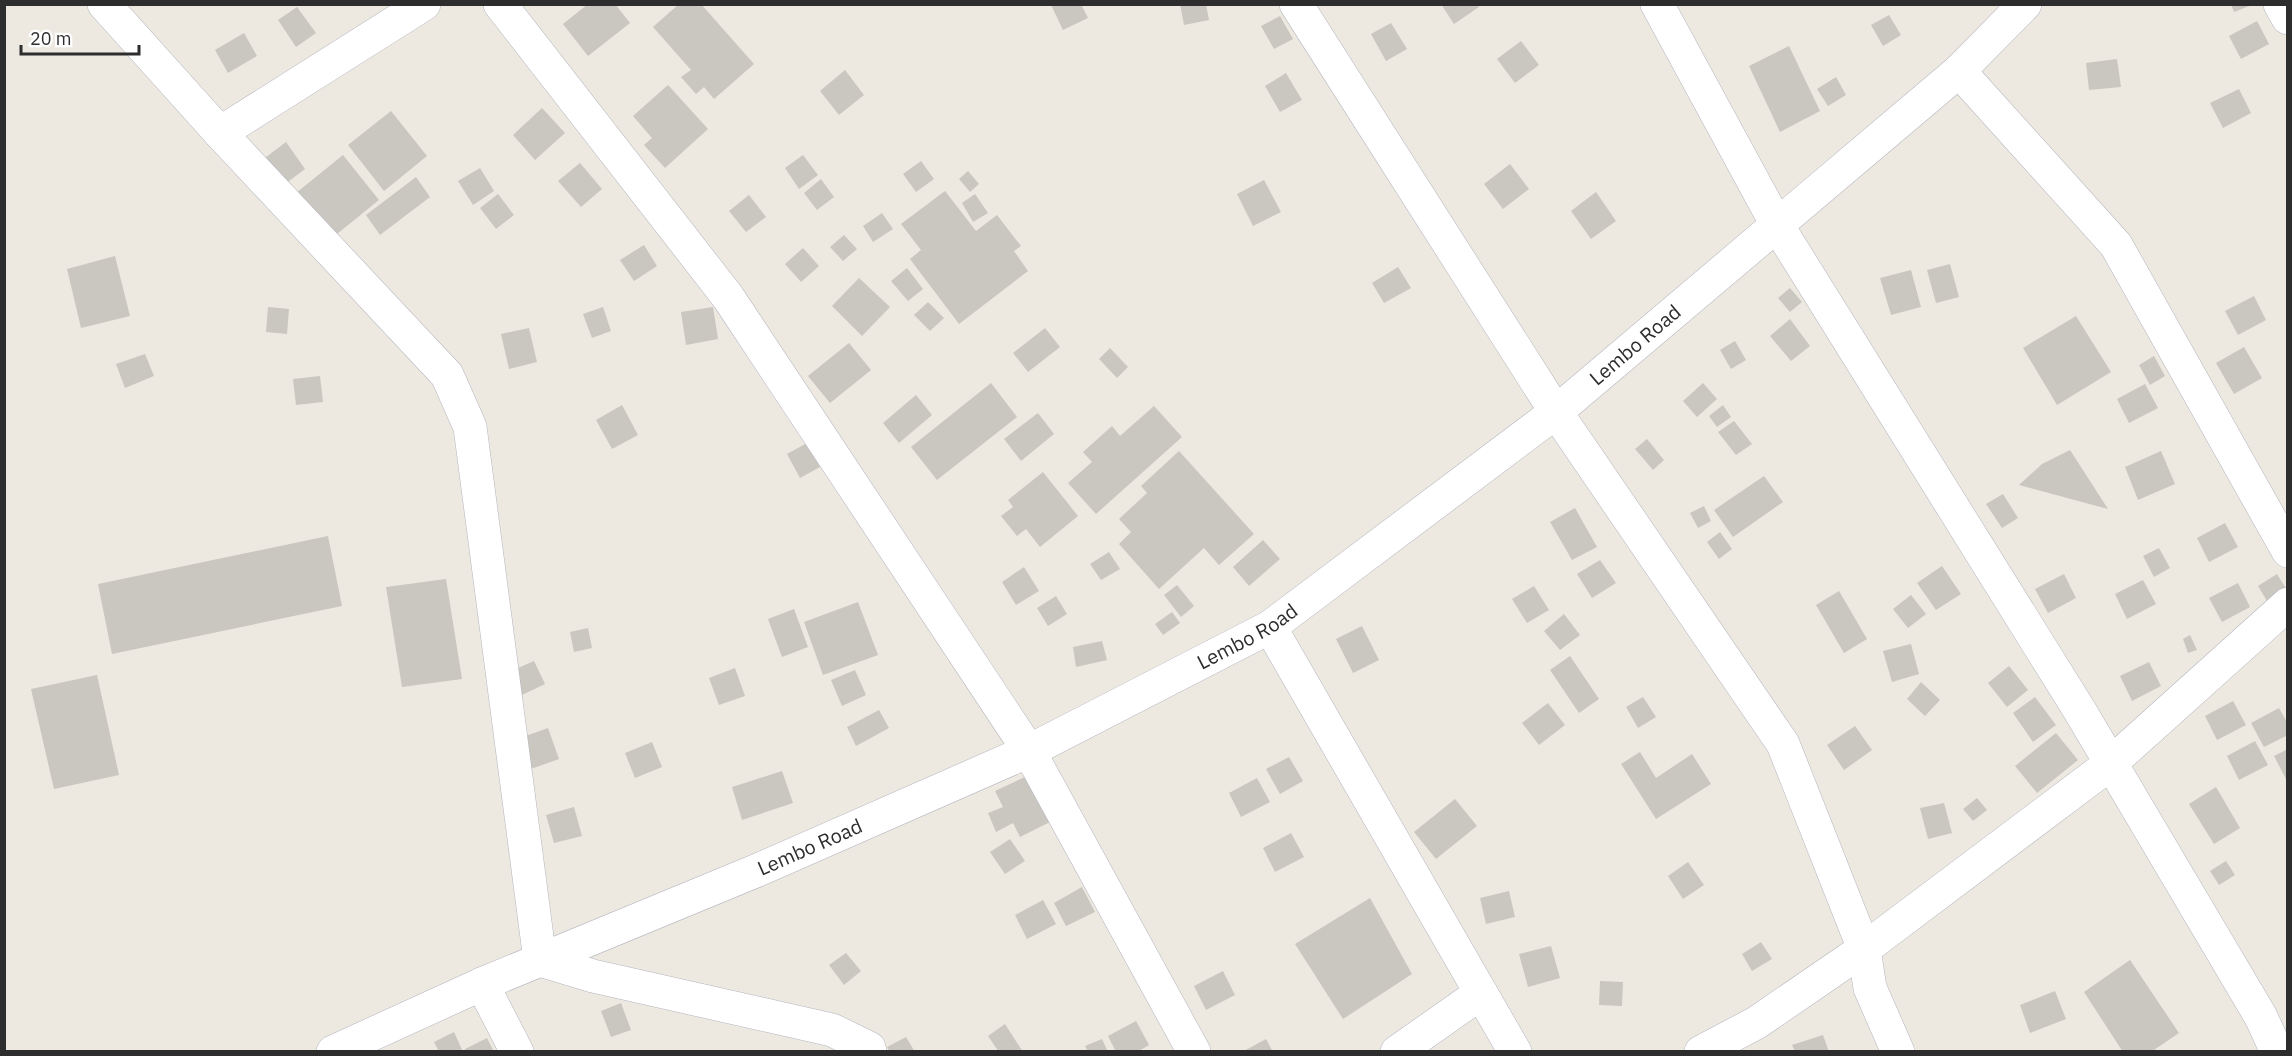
<svg xmlns="http://www.w3.org/2000/svg" width="2292" height="1056" viewBox="0 0 2292 1056" font-family="'IBM Plex Sans',sans-serif">
<style>
.building{fill:#c9c7bf}
.lines{fill:none;stroke-linecap:round;stroke-linejoin:round}
.street-casing{stroke:#b4b5bf;stroke-width:34}
.secondary-casing{stroke:#b4b5bf;stroke-width:34}
.street{stroke:#fff;stroke-width:33}
.secondary{stroke:#fff;stroke-width:33}
.labels{text-anchor:middle;stroke-width:4.5;stroke-linejoin:round;paint-order:stroke}
.street-label{font-size:20px;fill:#2d2d2d;stroke:#fff}
</style>
<rect width="100%" height="100%" fill="#ede9e1"/>
<g class="building">
<path d="M588,4h27l15,19 -42,33 -25,-32z"/>
<path d="M679,4h22l53,60 -40,35 -10,-12 -8,7 -15,-17 10,-7 -38,-43z"/>
<path d="M1053,4h28l7,14 -25,12 -12,-25z"/>
<path d="M1180,4h26l3,16 -25,5z"/>
<path d="M1441,4h36l2,3 -25,17z"/>
<path d="M2231,4h21v1l-18,7z"/>
<path d="M297,7l19,26 -20,14 -18,-27z"/>
<path d="M1889,15l12,20 -18,11 -12,-21z"/>
<path d="M1280,16l13,23 -19,10 -13,-23z"/>
<path d="M2257,21l12,23 -28,15 -12,-23z"/>
<path d="M1391,23l16,26 -21,12 -15,-27z"/>
<path d="M244,33l13,23 -29,17 -13,-23z"/>
<path d="M1521,41l18,24 -24,18 -18,-24z"/>
<path d="M1789,46l31,65 -40,21 -31,-66z"/>
<path d="M2117,59l4,28 -32,3 -3,-27z"/>
<path d="M845,70l19,25 -25,20 -19,-24z"/>
<path d="M1286,73l16,27 -22,12 -15,-26z"/>
<path d="M1836,77l10,18 -18,11 -11,-17z"/>
<path d="M668,85l40,44 -43,39 -21,-23 8,-7 -19,-22z"/>
<path d="M2239,89l12,24 -28,15 -13,-25z"/>
<path d="M542,108l23,25 -30,27 -22,-25z"/>
<path d="M391,111l36,45 -43,35 -36,-46z"/>
<path d="M286,142l19,27 -24,18 -20,-26z"/>
<path d="M343,155l36,45 -47,38 -36,-45z"/>
<path d="M803,155l15,20 -19,14 -14,-21z"/>
<path d="M921,161l13,18 -18,13 -13,-18z"/>
<path d="M580,163l22,26 -21,18 -23,-26z"/>
<path d="M1510,164l19,25 -26,20 -19,-25z"/>
<path d="M480,168l14,23 -21,14 -15,-24z"/>
<path d="M968,171l11,13 -9,8 -11,-13z"/>
<path d="M416,177l14,20 -50,38 -14,-20z"/>
<path d="M821,179l13,18 -17,13 -13,-17z"/>
<path d="M1264,180l17,32 -28,14 -16,-32z"/>
<path d="M945,191l31,40 21,-16 24,31 -7,5 14,20 -69,53 -49,-65 11,-9 -20,-26z"/>
<path d="M1596,192l20,29 -25,18 -20,-28z"/>
<path d="M498,194l16,21 -18,14 -16,-21z"/>
<path d="M975,194l13,19 -15,9 -11,-19z"/>
<path d="M749,195l17,22 -20,15 -17,-21z"/>
<path d="M882,213l11,16 -20,13 -10,-16z"/>
<path d="M844,235l13,14 -14,12 -13,-14z"/>
<path d="M644,245l13,21 -23,15 -14,-21z"/>
<path d="M803,248l16,18 -18,16 -16,-18z"/>
<path d="M115,256l15,60 -49,12 -14,-59z"/>
<path d="M1950,264l9,33 -23,6 -9,-33z"/>
<path d="M1398,267l13,21 -27,15 -12,-20z"/>
<path d="M907,268l16,21 -15,12 -17,-20z"/>
<path d="M1911,270l10,37 -30,8 -11,-37z"/>
<path d="M859,278l31,29 -28,29 -30,-30z"/>
<path d="M1790,288l12,14 -12,10 -12,-14z"/>
<path d="M2254,296l12,24 -28,15 -13,-24z"/>
<path d="M928,302l16,16 -14,13 -16,-16z"/>
<path d="M268,307l21,2 -2,25 -21,-2z"/>
<path d="M603,307l8,24 -19,7 -9,-24z"/>
<path d="M713,307l5,32 -32,6 -5,-33z"/>
<path d="M2076,316l35,56 -54,33 -34,-57z"/>
<path d="M1790,319l20,27 -19,15 -21,-25z"/>
<path d="M529,328l8,34 -28,7 -8,-35z"/>
<path d="M1045,328l15,19 -32,25 -15,-19z"/>
<path d="M1735,341l11,19 -15,9 -11,-19z"/>
<path d="M849,343l22,27 -41,33 -22,-27z"/>
<path d="M2244,347l18,31 -28,16 -18,-31z"/>
<path d="M1110,348l18,19 -11,11 -18,-19z"/>
<path d="M145,354l9,22 -29,12 -9,-24z"/>
<path d="M2154,356l11,20 -15,9 -11,-20z"/>
<path d="M320,376l3,26 -27,3 -3,-26z"/>
<path d="M991,383l26,34 -80,63 -26,-33z"/>
<path d="M1703,383l14,16 -20,18 -14,-16z"/>
<path d="M2145,384l13,24 -29,15 -12,-24z"/>
<path d="M916,395l16,20 -33,28 -16,-20z"/>
<path d="M622,405l16,30 -26,14 -16,-29z"/>
<path d="M1723,405l8,12 -14,10 -8,-11z"/>
<path d="M1154,406l28,31 -86,77 -28,-31 24,-21 -9,-10 29,-26 8,10z"/>
<path d="M1038,413l16,21 -33,27 -17,-22z"/>
<path d="M1734,421l18,23 -16,11 -18,-23z"/>
<path d="M1647,439l17,21 -11,10 -18,-21z"/>
<path d="M807,443l13,24 -20,11 -13,-24z"/>
<path d="M2070,450l38,59 -89,-24 23,-21z"/>
<path d="M1179,451l75,83 -35,31 -15,-17 -45,41 -40,-45 12,-12 -12,-13 28,-26 -6,-7z"/>
<path d="M2161,451l14,33 -37,16 -13,-33z"/>
<path d="M1043,472l35,44 -38,31 -14,-18 -9,7 -16,-20 12,-9 -5,-7z"/>
<path d="M1764,476l19,26 -50,35 -19,-27z"/>
<path d="M2003,494l15,24 -16,10 -16,-24z"/>
<path d="M1704,506l7,15 -13,7 -8,-15z"/>
<path d="M1575,508l22,39 -25,13 -22,-38z"/>
<path d="M2225,523l13,24 -29,15 -12,-24z"/>
<path d="M1720,532l12,17 -13,10 -12,-17z"/>
<path d="M328,536l14,70 -230,48 -14,-70z"/>
<path d="M1263,540l17,19 -31,27 -16,-19z"/>
<path d="M2159,548l11,20 -16,9 -11,-21z"/>
<path d="M1109,552l11,17 -19,11 -11,-16z"/>
<path d="M1600,560l16,23 -24,15 -15,-24z"/>
<path d="M1942,566l19,28 -25,16 -19,-27z"/>
<path d="M1024,567l15,24 -23,14 -14,-23z"/>
<path d="M2064,574l12,24 -28,15 -13,-24z"/>
<path d="M2277,574l10,16 -20,11 -9,-15z"/>
<path d="M446,579l16,100 -60,8 -16,-100z"/>
<path d="M2143,580l13,24 -29,15 -12,-25z"/>
<path d="M2238,583l12,24 -28,15 -13,-24z"/>
<path d="M1177,585l17,21 -13,11 -17,-22z"/>
<path d="M1534,586l15,24 -22,13 -15,-24z"/>
<path d="M1839,591l28,48 -23,14 -28,-48z"/>
<path d="M1911,595l15,19 -18,14 -15,-19z"/>
<path d="M1056,596l11,18 -19,12 -11,-18z"/>
<path d="M858,602l20,53 -55,20 -19,-53z"/>
<path d="M794,609l14,38 -26,10 -14,-38z"/>
<path d="M1172,612l8,11 -17,12 -8,-11z"/>
<path d="M1564,614l16,21 -20,15 -16,-19z"/>
<path d="M1362,626l17,34 -26,13 -17,-34z"/>
<path d="M588,628l4,20 -18,4 -4,-20z"/>
<path d="M2190,635l7,15 -9,3 -5,-14z"/>
<path d="M1102,641l5,19 -31,7 -3,-20z"/>
<path d="M1911,644l8,30 -27,8 -9,-31z"/>
<path d="M1570,656l29,43 -20,14 -29,-43z"/>
<path d="M534,661l11,23 -23,11 -11,-24z"/>
<path d="M2149,662l12,24 -29,15 -12,-25z"/>
<path d="M2009,666l19,24 -21,17 -19,-24z"/>
<path d="M735,668l10,28 -26,9 -10,-27z"/>
<path d="M855,670l11,25 -24,11 -11,-26z"/>
<path d="M97,675l22,100 -65,14 -23,-100z"/>
<path d="M1921,682l19,18 -15,16 -18,-17z"/>
<path d="M1643,697l13,20 -18,11 -12,-21z"/>
<path d="M2035,697l21,28 -23,17 -20,-29z"/>
<path d="M2233,701l13,24 -29,15 -12,-24z"/>
<path d="M1548,703l17,22 -26,20 -17,-22z"/>
<path d="M2279,708l9,16v11l-24,12 -13,-24z"/>
<path d="M879,710l10,18 -33,18 -9,-19z"/>
<path d="M1855,726l17,24 -28,20 -17,-25z"/>
<path d="M548,728l11,31 -31,11 -11,-31z"/>
<path d="M2056,733l22,27 -41,33 -22,-27z"/>
<path d="M2255,741l13,24 -29,15 -12,-24z"/>
<path d="M652,742l10,25 -27,11 -10,-25z"/>
<path d="M2288,749v34l-14,-27z"/>
<path d="M1640,752l16,26 36,-24 19,30 -55,35 -35,-55z"/>
<path d="M1289,757l14,24 -23,13 -14,-25z"/>
<path d="M782,771l11,32 -51,17 -10,-33z"/>
<path d="M1029,775l23,46 -32,16 -7,-14 -17,9 -8,-19 15,-6 -8,-16z"/>
<path d="M1257,778l13,24 -29,15 -12,-24z"/>
<path d="M2216,787l24,41 -26,16 -25,-40z"/>
<path d="M1977,798l10,12 -14,11 -10,-12z"/>
<path d="M1455,799l22,27 -41,33 -22,-27z"/>
<path d="M1944,803l8,30 -24,6 -8,-31z"/>
<path d="M574,807l8,29 -28,7 -8,-28z"/>
<path d="M1291,833l13,24 -29,15 -12,-24z"/>
<path d="M1010,839l15,22 -20,13 -15,-22z"/>
<path d="M2226,861l9,14 -16,10 -9,-14z"/>
<path d="M1688,862l16,23 -21,14 -15,-23z"/>
<path d="M1082,887l13,25 -29,14 -12,-23z"/>
<path d="M1509,891l6,26 -29,7 -6,-26z"/>
<path d="M1370,898l42,76 -69,45 -48,-75z"/>
<path d="M1043,900l13,24 -29,15 -12,-24z"/>
<path d="M1761,942l11,17 -20,12 -10,-17z"/>
<path d="M1551,946l9,32 -32,9 -9,-33z"/>
<path d="M846,953l15,18 -17,14 -15,-20z"/>
<path d="M2130,960l49,73 -28,19h-28l-39,-60z"/>
<path d="M1223,971l12,24 -29,15 -12,-24z"/>
<path d="M1600,981l23,1 -1,24 -23,-1z"/>
<path d="M2055,991l11,28 -36,14 -10,-28z"/>
<path d="M621,1003l10,27 -20,7 -10,-26z"/>
<path d="M1136,1021l13,24 -12,7h-21l-8,-16z"/>
<path d="M1005,1024l18,28h-24l-11,-16z"/>
<path d="M454,1032l9,20h-24l-5,-10z"/>
<path d="M1823,1035l6,17h-34l-3,-7z"/>
<path d="M906,1037l9,15h-25l-3,-5z"/>
<path d="M487,1038l7,14h-28l-1,-3z"/>
<path d="M1102,1039l6,13h-20l-3,-6z"/>
<path d="M1266,1039l7,13h-31z"/>
</g>
<g class="lines">
<defs>
<g id="street">
<path d="M104,4l116,129 227,242 23,52 70,533 53,16 239,54 37,18 1,4"/>
<path d="M500,4l228,293 301,454 165,301"/>
<path d="M1296,4l260,408 227,332 81,205 6,39 28,64"/>
<path d="M1657,4l120,221 303,486 181,306 16,35"/>
<path d="M2280,4l8,14"/>
<path d="M1959,71l157,174 172,306"/>
<path d="M220,133l204,-129"/>
<path d="M1270,627l211,366 -84,59"/>
<path d="M482,984l35,68"/>
<path d="M1481,993l34,59"/>
<path d="M1701,1052l55,-29 108,-74 246,-185 178,-160"/>
</g>
<g id="secondary">
<path id="s1" d="M333,1052l149,-68 276,-114 271,-119 241,-124 286,-215 403,-341 66,-67"/>
</g>
</defs>
<use href="#street" class="street-casing"/>
<use href="#secondary" class="secondary-casing"/>
<use href="#street" class="street"/>
<use href="#secondary" class="secondary"/>
</g>
<g class="labels">
<g class="street-label">
<text dy="7" stroke="none"><textPath href="#s1" startOffset="1491">Lembo Road</textPath></text>
<text dy="7" stroke="none"><textPath href="#s1" startOffset="1005">Lembo Road</textPath></text>
<text dy="7" stroke="none"><textPath href="#s1" startOffset="519">Lembo Road</textPath></text>
</g>
</g>
<rect width="2292" height="1056" fill="none" stroke="#2d2d2d" stroke-width="12"/>
<path d="M21 45v9h118v-9" fill="none" stroke="#2d2d2d" stroke-width="3"/>
<text x="30" y="45" font-size="18" fill="#2d2d2d" stroke="#ffffff" stroke-width="4.5" paint-order="stroke">20 m</text>
</svg>
